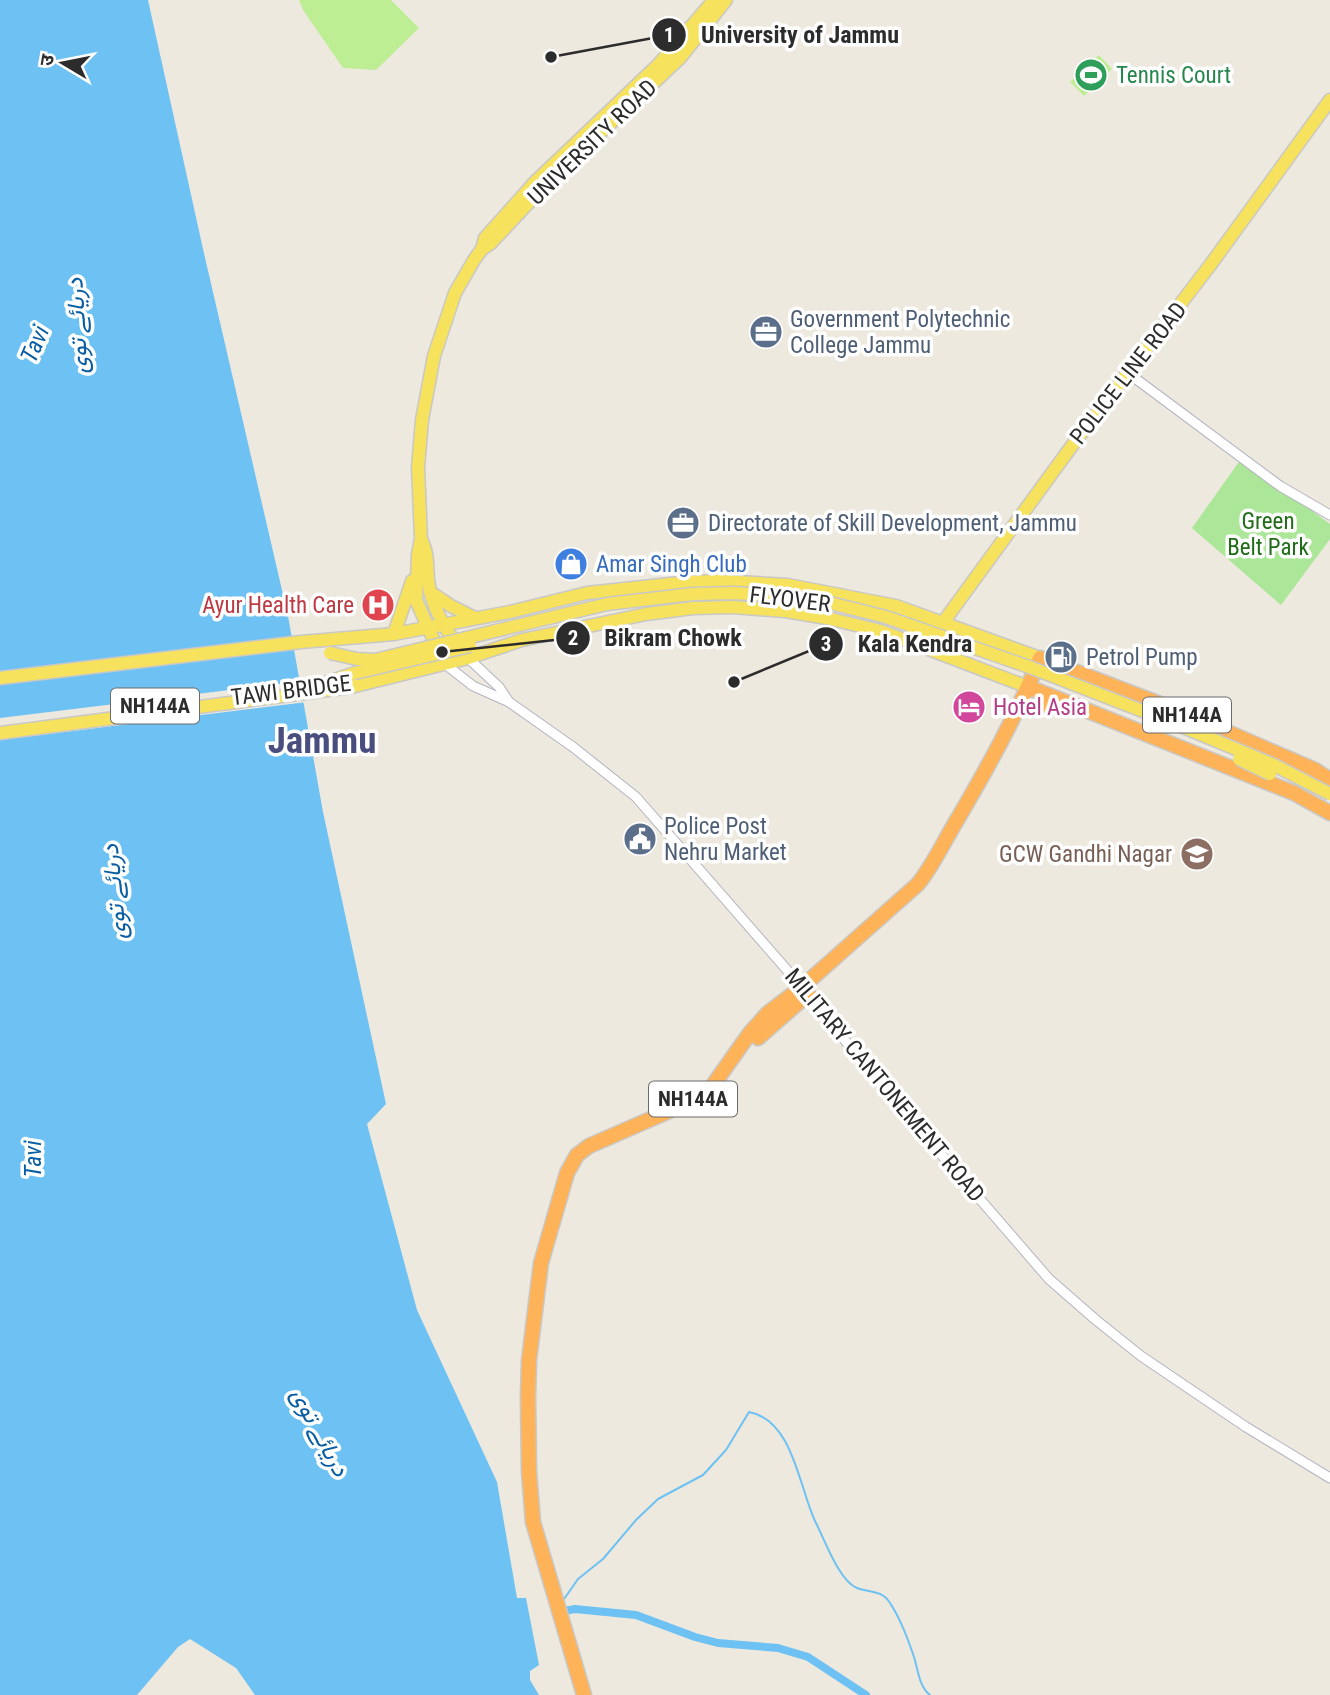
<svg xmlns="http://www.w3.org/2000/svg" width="1330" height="1695" viewBox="0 0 1330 1695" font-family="'Roboto Condensed',Vazirmatn,'Noto Sans Devanagari',sans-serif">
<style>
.green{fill:#abe699}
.pitch{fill:#beee94}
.water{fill:#6ec1f3}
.pier{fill:#eee9de}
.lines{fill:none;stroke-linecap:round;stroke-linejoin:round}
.stream{stroke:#6ec1f3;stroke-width:2}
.canal{stroke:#6ec1f3;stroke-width:8}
.minor-casing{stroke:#b2b3c0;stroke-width:11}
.major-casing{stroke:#c8c8c8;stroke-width:15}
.highway-casing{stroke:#c8c8c8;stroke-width:17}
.minor{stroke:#fff;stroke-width:9}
.major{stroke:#f6e25c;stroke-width:12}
.highway{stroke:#ffb358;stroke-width:14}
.major-bridge-casing{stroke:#c8c8c8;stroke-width:15;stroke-linecap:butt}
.major-bridge{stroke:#f6e25c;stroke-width:12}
.labels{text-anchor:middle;stroke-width:7;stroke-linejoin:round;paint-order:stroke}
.shield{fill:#fff;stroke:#6b6b6b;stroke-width:2}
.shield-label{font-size:21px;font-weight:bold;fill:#2c2c2c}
.leisure-label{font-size:23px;fill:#27864d;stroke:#fff;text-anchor:start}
.street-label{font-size:23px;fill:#2c2c2c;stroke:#fff}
.service-label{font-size:23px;fill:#4e5e75;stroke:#fff;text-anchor:start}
.park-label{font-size:23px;fill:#206d18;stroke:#fff}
.shop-label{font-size:23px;fill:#366cbe;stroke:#fff;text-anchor:start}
.health-label{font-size:23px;fill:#be3a42;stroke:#fff;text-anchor:end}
.hotel-label{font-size:23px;fill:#b23c85;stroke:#fff;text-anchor:start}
.education-label{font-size:23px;fill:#785e54;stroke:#fff;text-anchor:end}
.water-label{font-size:24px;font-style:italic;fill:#095da3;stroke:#fff}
.town-label{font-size:37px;font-weight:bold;fill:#4a4e7f;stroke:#fff}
.leader{fill:none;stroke:#2c2c2c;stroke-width:2.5}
.callout-dot{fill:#2c2c2c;stroke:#fff;stroke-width:2.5}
.mark-label{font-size:21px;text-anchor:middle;font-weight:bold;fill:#fff}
.callout-label{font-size:24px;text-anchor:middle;font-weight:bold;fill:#2c2c2c;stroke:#fff;stroke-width:7;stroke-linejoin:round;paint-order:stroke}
</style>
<rect width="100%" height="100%" fill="#eee9de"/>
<path class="green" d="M1241,459l89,65v15l-49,66 -89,-77z"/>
<g class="pitch">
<path d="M299,0h92l28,28 -43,42 -33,-2 -40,-58z"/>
<path d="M1099,55l13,14 -28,27 -14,-14z"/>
</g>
<path class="water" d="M0,0h148l55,249 85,367 35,196 63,292 -19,20 50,186 80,172 20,116h9l13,67 -9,6v9l9,15h-284l-19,-27 -46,-29 -12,8 -41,48h-137z"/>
<path class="pier" d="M303,681l4,21 -307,38v-22z"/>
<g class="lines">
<path class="stream" d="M562,1602l16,-23 25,-20 33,-39 22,-21 45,-24 23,-25 23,-38c44,8 50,75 66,109 9,17 24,60 42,67 12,5 24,1 33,15 10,15 18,36 24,54 4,12 5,30 16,38"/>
<path class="canal" d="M559,1612l16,-3 61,6 59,22 23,6 60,5 30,9 58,38"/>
<defs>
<g id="minor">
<path d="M1128,373l152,113 50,29"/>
<path d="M468,658l31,29 10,15 64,45 63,50 172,197 67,84 174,201 47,41 45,36 105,71 84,51"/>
<path d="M445,664l28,22 36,16"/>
</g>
<g id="major">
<path d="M482,249l3,-11 50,-56 124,-118 55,-64"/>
<path d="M422,541c6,12 5,26 6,39 3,24 16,49 31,67"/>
<path d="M430,592l21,14 24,12"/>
<path d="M939,628l135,-185 137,-179 119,-164"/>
<path d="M394,634l18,-53"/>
<path d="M440,654l-24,-54 2,-46 3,-15 -3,-72 4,-47 12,-64 21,-63 19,-33 8,-11 9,-6 58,-62 131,-123 46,-58"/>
<path d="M0,678l301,-36 93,-8 116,-22 77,-19 102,-11 30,-1 69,4 108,21 144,52"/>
<path d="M325,683l30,-10"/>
<path d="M0,733l351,-46 117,-29 54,-18 124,-26 47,-6 40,-1 52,4 42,7 54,13 147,56"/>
</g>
<g id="highway">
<path d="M1028,687l266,106 36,20"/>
<path d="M1024,708l19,-4 20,1"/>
<path d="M758,1038l50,-44"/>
<path d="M584,1695l-51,-173 -4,-50 -1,-74 1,-38 12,-97 26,-90 10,-18 12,-9 87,-38 35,-20 39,-55 18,-20 34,-26 116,-103c16,-20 26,-43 39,-64 31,-53 60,-105 83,-162l141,54 134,58 15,10"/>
</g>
</defs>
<use href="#minor" class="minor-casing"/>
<use href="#major" class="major-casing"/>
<use href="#highway" class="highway-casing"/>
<use href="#minor" class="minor"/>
<use href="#major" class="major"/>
<use href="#highway" class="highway"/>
<defs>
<g id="major-bridge">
<path d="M330,653l27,6 18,1 232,-56 86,-10 41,-1 53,3 43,7 56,14 146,51 144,56 98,41 56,29"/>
<path d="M355,673l115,-27"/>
<path d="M1239,759l31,15"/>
</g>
</defs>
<use href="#major-bridge" class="major-bridge-casing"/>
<use href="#major-bridge" class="major-bridge"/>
</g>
<defs>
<symbol id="stadium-disc" viewBox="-11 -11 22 22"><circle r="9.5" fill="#2e9e5b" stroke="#fff"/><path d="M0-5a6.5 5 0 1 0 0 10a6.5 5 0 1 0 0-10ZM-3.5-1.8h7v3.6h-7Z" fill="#fff"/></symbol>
<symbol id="office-disc" viewBox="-11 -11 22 22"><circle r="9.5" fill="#5c6f8a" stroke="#fff"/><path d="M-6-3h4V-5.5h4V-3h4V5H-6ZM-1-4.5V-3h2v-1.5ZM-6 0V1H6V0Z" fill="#fff"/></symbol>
<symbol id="shop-disc" viewBox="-11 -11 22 22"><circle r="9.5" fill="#3f7fe0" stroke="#fff"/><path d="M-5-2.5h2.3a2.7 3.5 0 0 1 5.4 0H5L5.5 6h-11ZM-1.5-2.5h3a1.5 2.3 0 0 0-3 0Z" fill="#fff"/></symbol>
<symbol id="hospital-disc" viewBox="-11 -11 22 22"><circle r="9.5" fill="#e0444e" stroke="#fff"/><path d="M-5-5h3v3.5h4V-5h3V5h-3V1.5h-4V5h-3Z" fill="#fff"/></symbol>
<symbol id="fuel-disc" viewBox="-11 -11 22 22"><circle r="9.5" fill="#5c6f8a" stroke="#fff"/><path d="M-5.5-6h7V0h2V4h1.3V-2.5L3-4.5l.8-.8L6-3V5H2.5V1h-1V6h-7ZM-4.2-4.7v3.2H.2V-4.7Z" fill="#fff"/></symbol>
<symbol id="hotel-disc" viewBox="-11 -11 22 22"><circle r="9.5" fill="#d1479c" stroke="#fff"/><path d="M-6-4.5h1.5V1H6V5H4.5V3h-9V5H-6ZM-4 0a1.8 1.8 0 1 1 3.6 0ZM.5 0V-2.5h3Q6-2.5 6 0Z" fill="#fff"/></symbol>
<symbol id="civic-disc" viewBox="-11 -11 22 22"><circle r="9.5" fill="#5c6f8a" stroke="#fff"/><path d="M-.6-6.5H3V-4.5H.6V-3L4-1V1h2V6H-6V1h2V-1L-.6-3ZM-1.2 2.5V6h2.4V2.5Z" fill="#fff"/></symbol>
<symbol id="university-disc" viewBox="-11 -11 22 22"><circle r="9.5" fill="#8d6e63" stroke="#fff"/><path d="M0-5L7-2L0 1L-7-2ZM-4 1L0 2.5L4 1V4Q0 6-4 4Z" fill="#fff"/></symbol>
</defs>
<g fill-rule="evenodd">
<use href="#stadium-disc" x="1072" y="56" width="38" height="38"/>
<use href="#office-disc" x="747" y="313" width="38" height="38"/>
<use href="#office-disc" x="664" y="504" width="38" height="38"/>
<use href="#shop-disc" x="552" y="545" width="38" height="38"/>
<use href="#hospital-disc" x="359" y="586" width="38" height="38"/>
<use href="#fuel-disc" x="1042" y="638" width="38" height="38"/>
<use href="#hotel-disc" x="950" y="688" width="38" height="38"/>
<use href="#civic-disc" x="621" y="820" width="38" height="38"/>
<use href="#university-disc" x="1178" y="835" width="38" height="38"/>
</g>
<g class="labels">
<g class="shield">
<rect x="111" y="688.5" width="88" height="35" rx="5"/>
<rect x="1143" y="697.5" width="88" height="35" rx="5"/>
<rect x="649" y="1081.5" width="88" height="35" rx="5"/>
</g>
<g class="shield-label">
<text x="155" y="713">NH144A</text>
<text x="1187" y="722">NH144A</text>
<text x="693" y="1106">NH144A</text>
</g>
<g class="leisure-label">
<text x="1116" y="83">Tennis Court</text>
</g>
<g class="street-label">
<text transform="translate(592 142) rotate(-44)" y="8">UNIVERSITY ROAD</text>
<text transform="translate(1128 373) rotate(-52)" y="8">POLICE LINE ROAD</text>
<text transform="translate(790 599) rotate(7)" y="8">FLYOVER</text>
<text transform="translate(291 690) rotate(-7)" y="8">TAWI BRIDGE</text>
<text transform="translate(885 1085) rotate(50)" y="8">MILITARY CANTONEMENT ROAD</text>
</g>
<g class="service-label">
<text x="790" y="327">Government Polytechnic<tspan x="790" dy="26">College Jammu</tspan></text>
<text x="708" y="531">Directorate of Skill Development, Jammu</text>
<text x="1086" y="665">Petrol Pump</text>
<text x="664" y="834">Police Post<tspan x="664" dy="26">Nehru Market</tspan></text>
</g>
<g class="park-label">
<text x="1268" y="529">Green<tspan x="1268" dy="26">Belt Park</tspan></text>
</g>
<g class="shop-label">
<text x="596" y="572">Amar Singh Club</text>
</g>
<g class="health-label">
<text x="354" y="613">Ayur Health Care</text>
</g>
<g class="hotel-label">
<text x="993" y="715">Hotel Asia</text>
</g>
<g class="education-label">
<text x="1172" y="862">GCW Gandhi Nagar</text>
</g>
<g class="water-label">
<text transform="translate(77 326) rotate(-93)" y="8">دریائے توی</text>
<text transform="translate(35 344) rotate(-67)" y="8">Tavi</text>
<text transform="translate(114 892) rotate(-95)" y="8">دریائے توی</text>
<text transform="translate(33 1159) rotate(-90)" y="8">Tavi</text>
<text transform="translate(320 1432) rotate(62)" y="8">دریائے توی</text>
</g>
<g class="town-label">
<text x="322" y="753">Jammu</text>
</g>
</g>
<path class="leader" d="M551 57L669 35M442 652L573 638M734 682L826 644"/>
<g class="callout-dot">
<circle cx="551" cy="57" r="7"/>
<circle cx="442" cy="652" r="7"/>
<circle cx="734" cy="682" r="7"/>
<circle cx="669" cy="35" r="18"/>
<circle cx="573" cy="638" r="18"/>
<circle cx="826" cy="644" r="18"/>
</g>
<g class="mark-label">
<text x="669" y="42">1</text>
<text x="573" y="645">2</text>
<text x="826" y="651">3</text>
</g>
<g class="callout-label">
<text x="800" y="43">University of Jammu</text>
<text x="673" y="646">Bikram Chowk</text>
<text x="915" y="652">Kala Kendra</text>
</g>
<g transform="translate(63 63) rotate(280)" stroke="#ffffff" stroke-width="5" paint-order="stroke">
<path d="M0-5L12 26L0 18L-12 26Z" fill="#2c2c2c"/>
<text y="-10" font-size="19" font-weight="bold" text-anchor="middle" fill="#2c2c2c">उ</text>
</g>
</svg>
